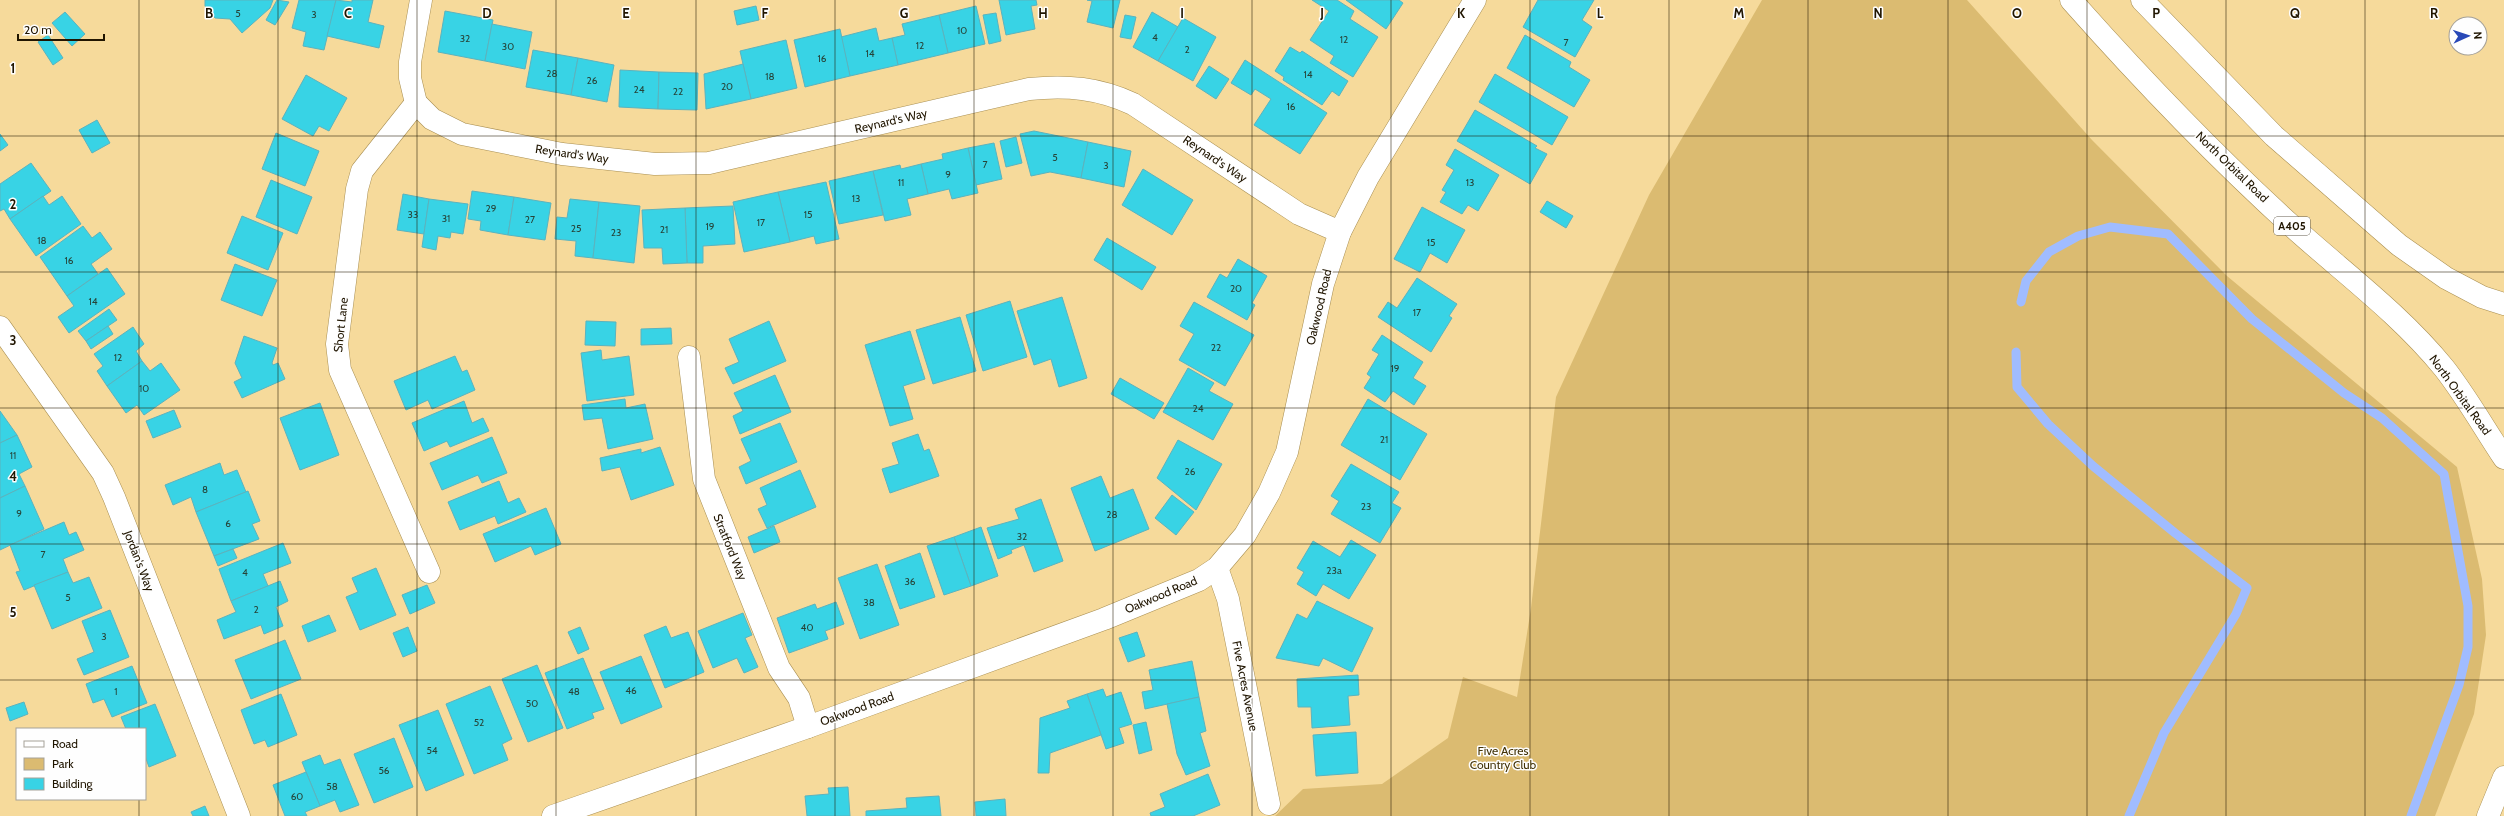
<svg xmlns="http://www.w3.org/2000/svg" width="2504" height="816" viewBox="0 0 2504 816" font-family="Cabin,sans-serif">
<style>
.green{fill:#dbbb71}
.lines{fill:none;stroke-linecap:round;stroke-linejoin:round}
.stream{stroke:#a0bcff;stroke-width:9}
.building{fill:#38d3e5;stroke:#5bb3be}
.street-casing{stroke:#a98f52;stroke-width:23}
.secondary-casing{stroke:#a98f52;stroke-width:23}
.highway-casing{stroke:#a98f52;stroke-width:23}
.street{stroke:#fff;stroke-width:22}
.secondary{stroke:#fff;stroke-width:22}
.highway{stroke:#fff;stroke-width:22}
.grid{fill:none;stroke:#201500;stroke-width:1;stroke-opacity:0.55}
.labels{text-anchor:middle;stroke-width:3;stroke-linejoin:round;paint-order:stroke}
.number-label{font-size:10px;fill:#264439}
.shield{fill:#fefefe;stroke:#635b4c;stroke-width:1}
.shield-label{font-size:11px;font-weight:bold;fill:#201500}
.street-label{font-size:12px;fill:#201500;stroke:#fefefe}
.park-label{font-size:12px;fill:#433307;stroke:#fefefe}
.grid-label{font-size:13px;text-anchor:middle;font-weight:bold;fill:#201500;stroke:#fefefe;stroke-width:3;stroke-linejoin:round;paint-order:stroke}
</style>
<rect width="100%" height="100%" fill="#f6da9b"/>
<path class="green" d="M1762,0h205l125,140 135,136 230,191 25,112 4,56 -12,79 -39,102h-1160l28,-27 79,-5 66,-46 15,-61 54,20 14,-89 25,-211 93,-202z"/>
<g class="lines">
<g class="stream">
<path d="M2021,302l5,-21 23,-29 29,-16 32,-9 58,7 84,85 92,74 38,25 62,56 24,132v41l-9,38 -48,131"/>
<path d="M2016,352l1,35 31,37 45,42 82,67 72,55 -11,26 -72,119 -35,83"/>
</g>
</g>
<g class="building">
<path d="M205,0h68l-3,8 -28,25 -12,-14 -15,-1 -10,-12z"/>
<path d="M277,0l12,2 -14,23 -9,-5z"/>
<path d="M299,0h37l-12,50 -21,-4 3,-14 -14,-4z"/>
<path d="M336,0l16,2v-2h21l-5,22 16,4 -5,22 -52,-12z"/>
<path d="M999,0h37l1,5 -6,1 4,23 -29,6z"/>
<path d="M1087,0h33l-7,28 -26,-6 5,-21z"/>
<path d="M1312,0h25l17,11 -4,8 28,18 -25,40 -23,-14 4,-7 -24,-16 19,-29z"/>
<path d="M1346,0h53l4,3 -17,26z"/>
<path d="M1538,0h56l-12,20 10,7 -17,30 -52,-30z"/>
<path d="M756,6l3,14 -22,5 -3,-14z"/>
<path d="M976,6l9,38 -37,9 -9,-38z"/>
<path d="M445,11l48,9 -8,41 -47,-9z"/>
<path d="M65,12l20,22 -13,12 -20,-23z"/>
<path d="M1152,12l26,15 -20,34 -25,-14z"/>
<path d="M996,13l5,28 -12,3 -6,-29z"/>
<path d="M939,15l9,38 -50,12 -6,-27 13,-3 -3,-11z"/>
<path d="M1125,15l11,2 -5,22 -11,-2z"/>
<path d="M1183,18l33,19 -23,44 -35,-20z"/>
<path d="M492,24l40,8 -7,37 -40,-8z"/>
<path d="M876,28l3,13 13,-3 6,27 -48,11 -9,-39z"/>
<path d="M840,29l10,47 -45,11 -11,-47z"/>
<path d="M48,35l15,23 -10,7 -15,-23z"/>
<path d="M1525,35l46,27 -2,5 21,13 -16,27 -67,-39z"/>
<path d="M786,40l11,48 -46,11 -11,-48z"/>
<path d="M1290,47l10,6 2,-2 46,30 -9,15 -7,-5 -10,14 -39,-25 1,-3 -9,-6z"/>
<path d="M533,50l45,8 -7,37 -45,-8z"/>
<path d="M578,58l36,7 -7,37 -36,-7z"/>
<path d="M1245,60l82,53 -27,41 -46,-29 17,-26 -16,-10 -4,6 -20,-12z"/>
<path d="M743,64l8,35 -45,10 -2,-35z"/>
<path d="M1209,66l20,13 -13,20 -20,-13z"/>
<path d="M620,70l39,2 -1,37 -39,-2z"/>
<path d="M659,72l39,1 -1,37 -39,-1z"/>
<path d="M1495,74l73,43 -16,28 -73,-43z"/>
<path d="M306,75l41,23 -18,33 -10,-5 -6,10 -31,-17z"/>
<path d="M1475,110l62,36 -2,2 12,6 -17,30 -73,-43z"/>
<path d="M97,120l13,23 -18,10 -13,-23z"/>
<path d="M1034,131l54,11 -7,36 -31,-6 -19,4 -11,-42z"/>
<path d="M276,133l43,18 -14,35 -43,-17z"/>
<path d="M0,134l8,11 -8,6z"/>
<path d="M1016,137l6,26 -16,4 -6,-26z"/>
<path d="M1088,142l43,9 -7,36 -43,-9z"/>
<path d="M994,143l8,36 -26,6 -8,-37z"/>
<path d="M968,148l10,45 -26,6 -3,-10 -21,5 -7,-30 22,-5 -1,-5z"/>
<path d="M1455,149l44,26 -21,36 -10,-6 -6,9 -22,-12 6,-10 -4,-2 12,-20 -8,-5z"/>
<path d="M31,163l20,28 -41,28 -6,-10 -4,2v-27z"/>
<path d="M921,164l7,30 -21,5 4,16 -26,6 -12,-50 27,-6 1,4z"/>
<path d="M1143,169l50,31 -21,35 -50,-30z"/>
<path d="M873,171l10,44 -44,9 -10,-43z"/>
<path d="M271,180l41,17 -15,37 -41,-17z"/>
<path d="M826,182l13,57 -23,5 -2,-8 -24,6 -12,-50z"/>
<path d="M472,191l42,6 -6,38 -28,-5 1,-9 -13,-2z"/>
<path d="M778,192l12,50 -46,10 -11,-50z"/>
<path d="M403,194l26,5 -5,35 -27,-4z"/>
<path d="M43,196l6,9 13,-9 19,28 -45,32 -26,-37z"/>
<path d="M514,197l37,6 -6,37 -37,-5z"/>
<path d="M429,199l39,5 -5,30 -12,-2 -1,6 -12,-2 -2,14 -14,-3z"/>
<path d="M570,199l29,3 -6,56 -18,-2 1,-15 -21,-2 2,-22 10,1z"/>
<path d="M1547,201l26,15 -7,12 -26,-16z"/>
<path d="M599,202l41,4 -6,57 -41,-5z"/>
<path d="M733,206l2,38 -32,2v17h-16l-2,-55z"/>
<path d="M1422,207l43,23 -18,33 -17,-10 -10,19 -26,-13z"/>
<path d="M685,208l2,55 -24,1 -1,-16h-18l-2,-38z"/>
<path d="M242,216l41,17 -15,37 -41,-17z"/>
<path d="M83,226l9,12 8,-6 12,17 -21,15 7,10 -31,22 -27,-39z"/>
<path d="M1107,238l49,29 -14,23 -48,-30z"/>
<path d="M1238,259l29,17 -15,27 3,2 -8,15 -40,-23 13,-23 7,4z"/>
<path d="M235,264l42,16 -15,36 -41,-16z"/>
<path d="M107,268l18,26 -56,39 -11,-16 16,-11 -7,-10z"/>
<path d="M1417,278l40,26 -8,12 3,2 -21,34 -53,-35 10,-15 9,6z"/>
<path d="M1062,297l25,81 -28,9 -8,-28 -17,6 -17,-54z"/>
<path d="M1010,301l17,56 -44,14 -17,-56z"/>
<path d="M1194,302l60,33 -29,51 -46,-26 15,-26 -14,-8z"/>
<path d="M109,309l8,11 -31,21 -8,-10z"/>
<path d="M960,317l16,54 -43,13 -17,-54z"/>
<path d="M586,321l30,1 -1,24 -30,-1z"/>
<path d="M769,321l17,40 -53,23 -8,-16 14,-6 -10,-23z"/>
<path d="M108,326l5,8 -22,15 -5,-8z"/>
<path d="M133,327l11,17 -8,7 6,10 -35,25 -10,-15 6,-5 -9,-12z"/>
<path d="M671,328l1,16 -31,1v-16z"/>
<path d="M910,331l15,48 -22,7 10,33 -23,7 -25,-81z"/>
<path d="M1382,335l41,27 -10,16 13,8 -12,19 -21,-14 -8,11 -21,-14 7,-11 -4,-3 12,-20 -7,-4z"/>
<path d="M244,336l33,12 -5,15 1,2 5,-2 7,16 -43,19 -8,-16 8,-4 -7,-15z"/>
<path d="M601,350l1,10 27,-4 5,39 -47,6 -6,-48z"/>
<path d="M455,356l7,16 5,-2 8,20 -43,19 -4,-9 -22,10 -12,-29z"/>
<path d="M142,361l8,10 11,-8 19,27 -36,25 -7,-10 -11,8 -19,-27z"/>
<path d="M1188,368l26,15 -5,8 24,13 -20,36 -50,-28z"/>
<path d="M775,375l16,37 -51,22 -7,-18 10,-5 -9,-18z"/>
<path d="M1120,378l44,25 -10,16 -43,-25z"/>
<path d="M625,399l1,9 19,-4 8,35 -45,10 -6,-31 -18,2 -2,-15z"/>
<path d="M1368,399l59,35 -27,46 -59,-35z"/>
<path d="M464,401l8,22 11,-5 6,13 -39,16 -3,-6 -23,10 -12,-28z"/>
<path d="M320,403l19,52 -39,15 -20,-52z"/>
<path d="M174,410l7,17 -28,11 -7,-17z"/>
<path d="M0,411l17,24 -17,8z"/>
<path d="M780,423l17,39 -51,22 -7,-17 12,-6 -10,-22z"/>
<path d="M918,434l6,17 5,-2 10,27 -49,17 -8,-24 17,-5 -7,-21z"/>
<path d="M17,435l15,32 -13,7 6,12 -25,12v-55z"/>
<path d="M492,437l15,36 -25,10 -4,-8 -36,15 -12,-27z"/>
<path d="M1178,440l44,24 -26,46 -39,-32z"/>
<path d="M660,447l14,38 -43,15 -11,-33 -18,4 -2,-13 41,-9v4z"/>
<path d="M220,463l4,12 13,-5 9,22 -50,20 -5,-15 -18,8 -8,-20z"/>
<path d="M1351,464l48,28 -7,11 9,5 -21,35 -49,-29 8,-13 -8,-5z"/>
<path d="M800,470l16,37 -49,21 -9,-19 9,-4 -7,-17z"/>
<path d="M1101,476l9,22 23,-9 16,40 -54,22 -24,-63z"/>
<path d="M499,481l9,22 11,-5 7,14 -28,12 -3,-8 -35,14 -12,-28z"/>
<path d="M25,486l19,43 -44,21v-52z"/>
<path d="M248,491l12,30 -8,3 7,15 -45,17 -18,-44z"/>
<path d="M1172,495l22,17 -18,23 -21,-17z"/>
<path d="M1041,499l22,62 -29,11 -10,-27 -13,5 1,3 -14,6 -11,-31 32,-9 -4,-10z"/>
<path d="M546,508l15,36 -26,11 -4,-9 -36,16 -12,-28z"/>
<path d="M64,522l5,13 7,-3 8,18 -21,9 5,13 -44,18 -8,-18 4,-1 -10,-26z"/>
<path d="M774,526l6,16 -26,11 -6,-16z"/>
<path d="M981,527l17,49 -27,10 -17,-49z"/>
<path d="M954,537l17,49 -27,9 -17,-49z"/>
<path d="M1351,540l25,15 -27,44 -26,-15 -7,12 -19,-12 7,-12 -7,-4 16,-27 27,16z"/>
<path d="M283,543l8,20 -28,11 5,12 -37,15 -12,-32z"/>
<path d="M233,549l4,9 -19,8 -4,-10z"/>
<path d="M920,553l15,44 -35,12 -15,-43z"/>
<path d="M877,564l22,61 -39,14 -22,-61z"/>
<path d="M376,568l20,47 -36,15 -14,-33 12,-5 -6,-14z"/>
<path d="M68,572l5,11 16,-6 13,31 -50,21 -18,-44z"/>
<path d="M280,581l8,20 -12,6 7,19 -19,8 -3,-9 -37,14 -7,-19 19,-8 -5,-11z"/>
<path d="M427,585l8,18 -25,11 -8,-19z"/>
<path d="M1317,601l56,27 -21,44 -29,-14 -4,8 -43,-8 21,-44 10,5z"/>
<path d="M836,602l8,22 -19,7 3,8 -39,14 -12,-35 38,-14 2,5z"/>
<path d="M110,610l19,47 -45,18 -7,-16 17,-7 -12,-31z"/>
<path d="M743,613l9,22 -7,3 13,29 -14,6 -7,-15 -24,10 -15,-37z"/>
<path d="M329,615l7,16 -28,11 -6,-16z"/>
<path d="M666,626l5,12 17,-6 16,40 -39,16 -21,-53z"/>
<path d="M408,627l9,24 -14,6 -10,-24z"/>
<path d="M580,627l9,22 -11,5 -10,-22z"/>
<path d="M1137,632l8,24 -17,6 -9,-24z"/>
<path d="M285,640l16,39 -50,20 -16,-39z"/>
<path d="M641,656l21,51 -41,17 -21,-52z"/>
<path d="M583,658l21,51 -12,4 2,5 -27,11 -22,-56z"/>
<path d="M1192,661l7,36 -54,12 -3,-17 11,-2 -4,-20z"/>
<path d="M537,665l26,63 -35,14 -26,-63z"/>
<path d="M132,666l15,37 -35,14 -8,-18 -11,4 -7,-19z"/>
<path d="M1358,675l1,20 -11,1 2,29 -38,3 -1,-21h-13l-1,-28z"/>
<path d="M490,686l22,53 -10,5 6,16 -34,14 -28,-70z"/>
<path d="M1103,689l3,8 15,-5 11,32 -13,4 5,15 -18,6 -19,-55z"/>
<path d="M281,694l16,41 -29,12 -3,-7 -11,4 -13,-34z"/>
<path d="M1087,694l14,41 -51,18 -1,20h-11l2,-55 30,-10 -3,-7z"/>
<path d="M1199,697l7,34 -6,2 10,33 -24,9 -9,-21 -10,-50z"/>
<path d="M24,702l4,12 -18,7 -4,-13z"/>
<path d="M155,704l21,52 -27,11 -4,-11v-27h-19l-5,-12z"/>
<path d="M438,710l26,65 -38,16 -27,-66z"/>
<path d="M1146,722l6,28 -13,4 -6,-29z"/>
<path d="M1356,732l2,41 -42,3 -3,-41z"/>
<path d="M394,738l19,49 -39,16 -20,-49z"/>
<path d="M320,755l4,10 16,-6 19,46 -19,7 -5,-12 -15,6 -18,-44z"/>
<path d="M306,772l14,34 -15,6 2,4h-22l-12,-31z"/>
<path d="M1208,774l12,31 -27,11h-42l-1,-3 15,-6 -5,-13z"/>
<path d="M848,787l2,29h-43l-2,-20 24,-2 -1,-6z"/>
<path d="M939,796l2,20h-75v-5l41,-3 -1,-10z"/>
<path d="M1005,799l1,17h-30l-1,-14z"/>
<path d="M205,806l4,10h-16l-2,-4z"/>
</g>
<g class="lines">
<defs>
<g id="street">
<path d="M416,103l16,16 30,15 100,20 93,10 54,-1 320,-74c38,-4 70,-1 104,15l166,110 41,18"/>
<path d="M416,103l-54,68 -5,18 -20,155 3,26 89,202"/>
<path d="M416,103l-6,-25v-16l11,-62"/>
<path d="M0,327l103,146 11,24 125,319"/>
<path d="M689,357l15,122 75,189 20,30 9,29"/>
<path d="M1217,568l11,31 41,205"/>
</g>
<path id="secondary" d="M553,816l255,-89 296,-108 95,-39 18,-12 28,-33 24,-42 18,-41 36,-168 17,-52 28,-55 107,-177"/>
<g id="highway">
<path d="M2071,0c70,79 144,156 222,227 51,46 107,87 151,141 22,28 40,60 60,90"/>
<path d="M2142,0l132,136 125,109 47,33 36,19 22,7"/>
<path d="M2488,816l16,-39"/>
</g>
</defs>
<use href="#street" class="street-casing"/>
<use href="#secondary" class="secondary-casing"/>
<use href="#highway" class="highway-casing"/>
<use href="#street" class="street"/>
<use href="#secondary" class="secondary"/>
<use href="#highway" class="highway"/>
</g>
<path class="grid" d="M139,0v729M278,0v816M417,0v816M556,0v816M696,0v816M835,0v816M974,0v816M1113,0v816M1252,0v816M1391,0v816M1530,0v816M1669,0v816M1808,0v816M1948,0v816M2087,0v816M2226,0v816M2365,0v816M0,136h2504M0,272h2504M0,408h2504M0,544h2504M0,680h2504M139,799v17"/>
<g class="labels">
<g class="number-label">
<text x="238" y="17">5</text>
<text x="314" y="18">3</text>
<text x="962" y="34">10</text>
<text x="1155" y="41">4</text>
<text x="465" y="42">32</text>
<text x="1344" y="43">12</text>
<text x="1566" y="46">7</text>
<text x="920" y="49">12</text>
<text x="508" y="50">30</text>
<text x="1187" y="53">2</text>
<text x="870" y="57">14</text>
<text x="822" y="62">16</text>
<text x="552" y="77">28</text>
<text x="1308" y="78">14</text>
<text x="770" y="80">18</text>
<text x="592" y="84">26</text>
<text x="727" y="90">20</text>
<text x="639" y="93">24</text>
<text x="678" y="95">22</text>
<text x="1291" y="110">16</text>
<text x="1055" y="161">5</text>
<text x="985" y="168">7</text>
<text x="1106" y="169">3</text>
<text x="948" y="178">9</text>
<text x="901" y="186">11</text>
<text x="1470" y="186">13</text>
<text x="856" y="202">13</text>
<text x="491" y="212">29</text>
<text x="413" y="218">33</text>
<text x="808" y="218">15</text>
<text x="446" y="222">31</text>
<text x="530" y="223">27</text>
<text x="761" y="226">17</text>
<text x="710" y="230">19</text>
<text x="576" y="232">25</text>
<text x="664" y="233">21</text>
<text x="616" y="236">23</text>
<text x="42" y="244">18</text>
<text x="1431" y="246">15</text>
<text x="69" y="264">16</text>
<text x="1236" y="292">20</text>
<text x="93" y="305">14</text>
<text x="1417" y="316">17</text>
<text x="1216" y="351">22</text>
<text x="118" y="361">12</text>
<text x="1395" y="372">19</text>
<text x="144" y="392">10</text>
<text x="1198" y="412">24</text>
<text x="1384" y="443">21</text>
<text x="13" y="459">11</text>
<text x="1190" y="475">26</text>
<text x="205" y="493">8</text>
<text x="1366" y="510">23</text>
<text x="19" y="517">9</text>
<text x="1112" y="518">28</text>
<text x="228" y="527">6</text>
<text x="1022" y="540">32</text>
<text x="43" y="558">7</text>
<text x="1334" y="574">23a</text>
<text x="245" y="576">4</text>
<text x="910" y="585">36</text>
<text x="68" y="601">5</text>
<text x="869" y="606">38</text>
<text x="256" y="613">2</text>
<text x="807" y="631">40</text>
<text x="104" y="640">3</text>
<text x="631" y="694">46</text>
<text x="116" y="695">1</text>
<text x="574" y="695">48</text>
<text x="532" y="707">50</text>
<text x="479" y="726">52</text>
<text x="432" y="754">54</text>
<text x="384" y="774">56</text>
<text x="332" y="790">58</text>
<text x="297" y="800">60</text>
</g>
<rect class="shield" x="2274" y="217" width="36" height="18" rx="3"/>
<g class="shield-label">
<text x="2292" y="230">A405</text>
</g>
<g class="street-label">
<text transform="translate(891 121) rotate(-13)" y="4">Reynard's Way</text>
<text transform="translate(572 154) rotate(8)" y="4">Reynard's Way</text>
<text transform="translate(1215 159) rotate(34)" y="4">Reynard's Way</text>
<text transform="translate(2232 167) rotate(44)" y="4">North Orbital Road</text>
<text transform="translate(1319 307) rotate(-77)" y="4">Oakwood Road</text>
<text transform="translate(341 325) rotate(-84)" y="4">Short Lane</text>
<text transform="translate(2460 395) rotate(54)" y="4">North Orbital Road</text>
<text transform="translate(730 547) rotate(68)" y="4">Stratford Way</text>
<text transform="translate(139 561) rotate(69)" y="4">Jordan's Way</text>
<text transform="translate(1161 595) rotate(-23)" y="4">Oakwood Road</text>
<text transform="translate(1245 686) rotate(79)" y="4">Five Acres Avenue</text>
<text transform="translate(857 709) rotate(-20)" y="4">Oakwood Road</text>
</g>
<g class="park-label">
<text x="1503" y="755">Five Acres<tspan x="1503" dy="14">Country Club</tspan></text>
</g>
</g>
<g class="grid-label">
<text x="209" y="18">B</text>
<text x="348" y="18">C</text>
<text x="487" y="18">D</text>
<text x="626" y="18">E</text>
<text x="765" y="18">F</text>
<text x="904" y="18">G</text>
<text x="1043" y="18">H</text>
<text x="1182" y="18">I</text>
<text x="1322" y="18">J</text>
<text x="1461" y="18">K</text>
<text x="1600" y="18">L</text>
<text x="1739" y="18">M</text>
<text x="1878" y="18">N</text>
<text x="2017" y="18">O</text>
<text x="2156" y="18">P</text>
<text x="2295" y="18">Q</text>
<text x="2434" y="18">R</text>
<text x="13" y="73">1</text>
<text x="13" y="209">2</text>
<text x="13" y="345">3</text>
<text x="13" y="481">4</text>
<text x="13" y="617">5</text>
</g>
<rect x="16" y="728" width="130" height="72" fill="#fefefe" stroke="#a5a198"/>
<rect x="24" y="741" width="20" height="6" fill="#ffffff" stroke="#a5a198"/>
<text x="52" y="748" font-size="12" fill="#201500">Road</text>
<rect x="24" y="758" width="20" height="12" fill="#dbbb71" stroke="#a5a198"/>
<text x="52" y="768" font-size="12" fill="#201500">Park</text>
<rect x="24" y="778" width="20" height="12" fill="#38d3e5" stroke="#a5a198"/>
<text x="52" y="788" font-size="12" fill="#201500">Building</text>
<g transform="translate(2468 36) rotate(87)"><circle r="19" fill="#fefefe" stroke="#a5a198"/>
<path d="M0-3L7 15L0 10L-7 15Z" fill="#2848b7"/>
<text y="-6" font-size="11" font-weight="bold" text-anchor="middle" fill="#201500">N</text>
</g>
<path d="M18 34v6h86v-6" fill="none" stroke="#201500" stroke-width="2"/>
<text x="24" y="34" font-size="12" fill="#201500" stroke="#fefefe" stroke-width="3" paint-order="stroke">20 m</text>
</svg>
